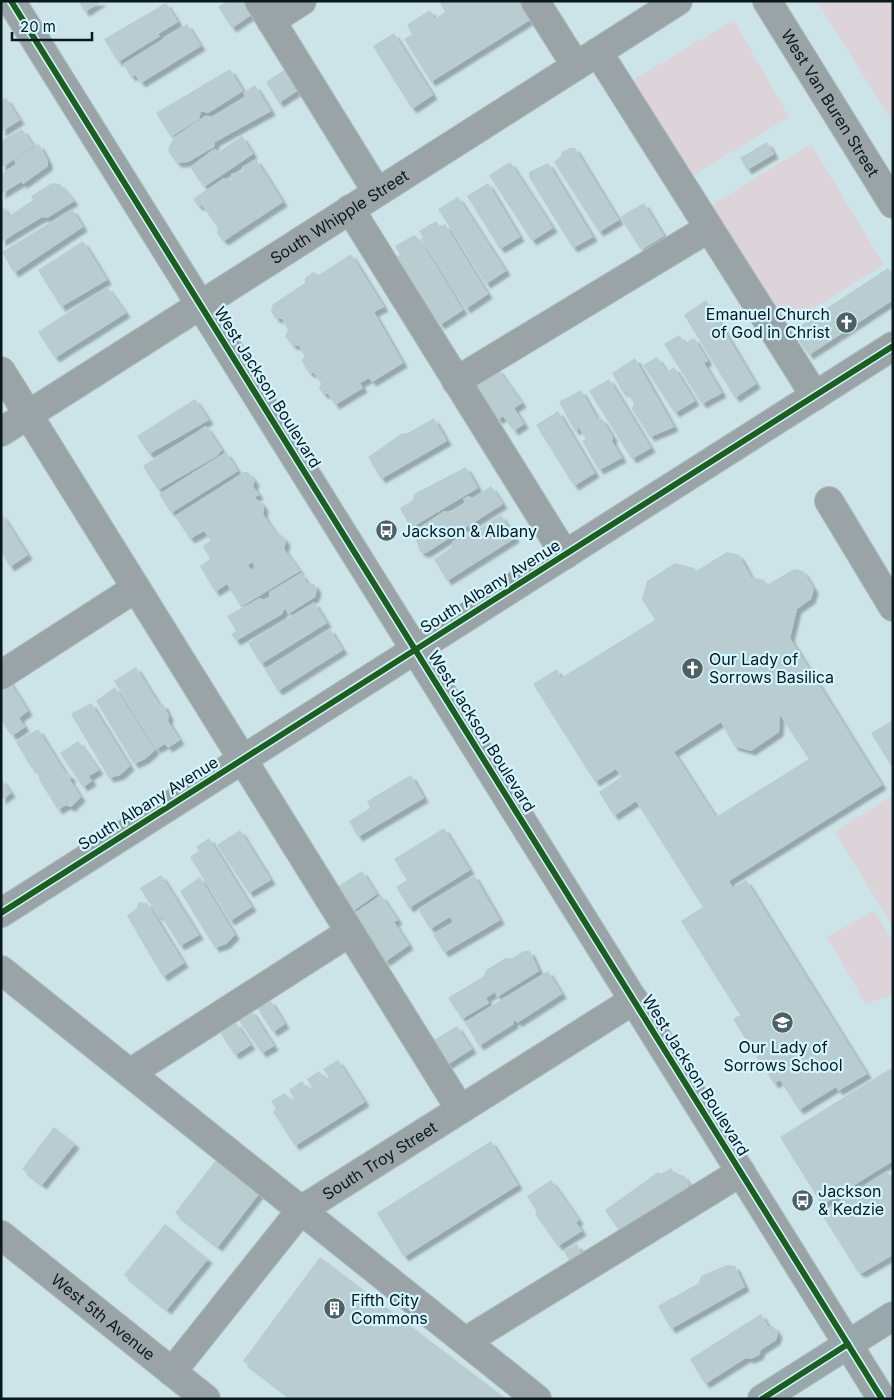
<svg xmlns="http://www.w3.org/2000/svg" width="894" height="1400" viewBox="0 0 894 1400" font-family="Inter,sans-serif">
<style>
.green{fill:#dcd4d8}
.building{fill:#b9ccd0;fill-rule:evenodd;filter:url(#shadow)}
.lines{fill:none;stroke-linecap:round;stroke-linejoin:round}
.minor-casing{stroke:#abbdc1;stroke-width:30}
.major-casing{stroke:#abbdc1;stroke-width:30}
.minor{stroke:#9aa4a7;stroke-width:28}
.major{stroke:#97a7aa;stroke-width:28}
.cycleway-casing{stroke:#d3f5ff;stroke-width:9}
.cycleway{stroke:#1b5e20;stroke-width:6}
.labels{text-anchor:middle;stroke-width:4.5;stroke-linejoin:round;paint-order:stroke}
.street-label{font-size:16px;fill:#09191d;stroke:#d3f5ff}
.poi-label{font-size:16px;fill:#09191d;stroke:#d3f5ff;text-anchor:start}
</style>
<defs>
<filter id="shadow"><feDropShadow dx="4.5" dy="4.5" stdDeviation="1" flood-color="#0004"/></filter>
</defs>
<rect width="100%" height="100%" fill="#cce3e8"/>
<g class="green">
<path d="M817,1h76v122z"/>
<path d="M734,20l55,97 -100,61 -59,-96z"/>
<path d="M811,144l73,121 -102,62 -72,-121z"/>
<path d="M893,795v132l-58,-95z"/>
<path d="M874,911l19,30v53l-27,10 -39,-67z"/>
</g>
<g class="building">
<path d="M78,1h24l-17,11z"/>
<path d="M227,1h19l8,12 -22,15 -14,-21z"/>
<path d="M439,1h84l10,17 -102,64 -27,-43 8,-5 -5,-9 23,-15 5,9 10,-7z"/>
<path d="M166,3l12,19 -20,12 2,2 -42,26 -14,-23z"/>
<path d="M187,24l14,22 -60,37 -6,-8 -4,2 -8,-13z"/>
<path d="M394,33l39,62 -21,14 -39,-63z"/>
<path d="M287,68l13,21 -21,14 -13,-21z"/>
<path d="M230,69l13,22 -35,22 -7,-2 -2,8 -28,18 -15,-24z"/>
<path d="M255,85l16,26 -56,31 -1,5 -26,15 -11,1 -5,-6 -4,-7 5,-12 32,-22 5,2 35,-21 -2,-4z"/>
<path d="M6,98l14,22 -19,12v-31z"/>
<path d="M22,129l12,17 -33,22v-27z"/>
<path d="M242,136l11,18 -49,33 -14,-20 24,-18 6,2z"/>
<path d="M767,142l7,12 -27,16 -7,-12z"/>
<path d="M39,144l9,17v5l-25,18 -2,-2 -20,12v-20l15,-10 -2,-4z"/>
<path d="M570,148h5l44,72 -20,12 -45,-70 7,-6 1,-4z"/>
<path d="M256,159l27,43 -59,39 -7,-7 1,-6 -16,-23 -4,1 -5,-7 31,-21 7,2v-6l13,-3 -2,-4z"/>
<path d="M510,162l43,66 -21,13 -43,-66z"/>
<path d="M548,163l45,74 -20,11 -44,-71v-5z"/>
<path d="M52,183l8,1 14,17 -27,17 -5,-1 -41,25v-38l8,12 24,-16 -2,-4z"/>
<path d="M488,183l32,54 -20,12 -33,-53z"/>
<path d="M458,197l48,74 -20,13 -48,-75z"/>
<path d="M644,203l20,33 -23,14 -21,-33z"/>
<path d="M72,209l11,18 -69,46 -12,-21z"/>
<path d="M436,221l4,6 5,-3 43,70 -22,15 -45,-70 2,-2 -4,-6z"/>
<path d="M414,235l7,6 42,69 -23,15 -43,-69 3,-1 -5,-9z"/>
<path d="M83,241l24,39 -46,27 -23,-37z"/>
<path d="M351,254l33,53 -10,5 29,51 -31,19 -3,-4 -9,5 3,5 -28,17 -7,-11h-5l-4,-6 2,-5 -7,-10h-5l-8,-13 4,-3 -6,-11 -7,-1 -7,-9 3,-6 -6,-11 -7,-1 -4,-7 2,-7 32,-21v-5l8,-6 6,3z"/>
<path d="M888,268l5,7v25l-84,55 -17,-24z"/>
<path d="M107,287l19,26 -71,45 -17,-26z"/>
<path d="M706,300l50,84 -21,14 -51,-83z"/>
<path d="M679,335l6,8 9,-5 14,23 -4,2 18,30 -20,11 -38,-60z"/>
<path d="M657,357l10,15 7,-5 21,34 -20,12 -32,-48z"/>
<path d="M635,358l39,69 -24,10 -18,-28 2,-7 -8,-10 -4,-1 -10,-18z"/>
<path d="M498,369l24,34 -8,5 10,16 -10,7 -11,-15 -5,4 -24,-35z"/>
<path d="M609,379l42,69 -19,11 -43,-68z"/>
<path d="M581,390l16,28 5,1 11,18 -1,4 10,17 -23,12 -17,-29 4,-2 -7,-11 -4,3 -16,-29z"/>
<path d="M195,399l14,21 -60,34 -12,-18z"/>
<path d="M558,411l37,62 -21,13 -38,-61z"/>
<path d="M434,418l13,23 -66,38 -13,-22 33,-23 7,-1z"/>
<path d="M206,426l16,24 -5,6 -59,34 -15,-24z"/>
<path d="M226,452l12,19 -67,42 -12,-19z"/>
<path d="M466,467l12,21 -67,40 -11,-20 13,-8 1,-6z"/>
<path d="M244,472h4l7,9 -2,5 6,9 -5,3 6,3 4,6 -1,7 5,8 8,11 5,2 5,6 -2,8 16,22 -59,36 -14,-23 -12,8 -15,-26 10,-7 -7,-13 8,-6 -7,-9 -14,8 -15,-23zM252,562l3,5 -4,3 -3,-5z"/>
<path d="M491,486l12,18 -77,49 -6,-1 -7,-20 31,-21 8,1 13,-9 -2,-4 5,-3 5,2z"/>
<path d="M1,513l27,42 -18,12 -9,-15z"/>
<path d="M501,515l14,23 -68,43 -13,-22 18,-12v-5l17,-11 4,2z"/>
<path d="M727,552l12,3 12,22 13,3 3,5 27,-16 9,2 11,18 -3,10 -14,10 -7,29 92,147 -153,96 4,7 13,-8 121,194 -29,17 -2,-4 -37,23 -19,-30 -6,4 -41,-65 7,-4 -59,-94 22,-14 -4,-6 -63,-100 -22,15 -15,-24 22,-15 -5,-8 -21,13 -62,-98 24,-15 4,9 94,-58 -13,-21 5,-18 28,-18 19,5 2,3zM780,715l29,44 -93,58 -42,-65 47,-30 13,24 17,5 28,-19z"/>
<path d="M301,573l6,10 7,1 3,5 -2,8 -27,17 -3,-6 -3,6 -46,27 -5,-7 5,-3 -9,-15 33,-18 3,2 6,-2v-6z"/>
<path d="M314,602l13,21 -66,41 -13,-21z"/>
<path d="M330,629l13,21 -65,41 -13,-21z"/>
<path d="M136,667l23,37h4l6,12 -1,5 12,19 -12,8 -3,-4 -9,5 -42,-68z"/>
<path d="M8,679l20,32 -9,7 6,9 -13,9 -11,-16v-37z"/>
<path d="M115,687l40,63 -10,9 -11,5 -38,-63z"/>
<path d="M91,703l39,63 -10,9 -11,3 -38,-64z"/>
<path d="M893,720v49l-22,-36z"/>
<path d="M38,729l27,43 6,4 -1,4 11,17 -10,10 -5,-2 -8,5 -18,-29 -3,-10 -6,-4 -15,-25z"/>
<path d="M78,741l21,29 -10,6 3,5 -9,6 -23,-34z"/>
<path d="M411,775l13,23 -66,39 -9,-16 21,-13 -3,-7z"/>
<path d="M1,778l10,15 -10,7z"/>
<path d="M444,828l26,42 -61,38 -13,-21 11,-7 -13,-21z"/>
<path d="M240,830l31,50 -22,13 -32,-48z"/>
<path d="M209,838l43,69 -22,14 -40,-64 9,-6 -3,-4z"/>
<path d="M362,871l15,23 -24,17 -16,-24z"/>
<path d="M161,875l38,60 -19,11 -18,-29 -5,-2 -17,-27z"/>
<path d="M474,875l26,45 -56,33 -11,-19 20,-11 -3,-6 -20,12 -12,-20z"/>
<path d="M200,877l35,58 -9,9 -11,4 -35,-57z"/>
<path d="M381,895l17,25 -4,2 15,23 -24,17 -32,-48z"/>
<path d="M138,902l9,1 37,60 -21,14 -36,-61 10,-8z"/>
<path d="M524,951h6l9,20 -42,26 -2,-5 -9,6 3,5 -27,16 -14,-21 36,-22 2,-6 20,-12h6z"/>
<path d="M548,971l14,23 -45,29 -1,-3 -3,2 1,2 -35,22 -14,-24 34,-21h4l-1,-2z"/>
<path d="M270,1000l15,24 -12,8 -16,-24z"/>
<path d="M251,1010l23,36 -12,7 -25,-35z"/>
<path d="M236,1023l15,22 -16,10 -15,-22z"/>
<path d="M457,1026l15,23 -25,16 -15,-24z"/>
<path d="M338,1060l27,42 -70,44 -22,-34 3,-3 -5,-8 14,-8 5,7 4,-2 -5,-8 13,-9 6,9 4,-2 -5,-9 12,-8 6,8 4,-2 -6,-8z"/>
<path d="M893,1067v94l-71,44 -42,-68z"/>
<path d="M54,1127l21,17 -33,41 -20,-16z"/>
<path d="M491,1141l27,44 -114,72 -27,-44z"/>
<path d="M219,1156l43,34 -44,57 -43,-34z"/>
<path d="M671,1168l5,8 3,-2 5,2 5,8 -2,5 -67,43 -15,-22 53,-38 3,2z"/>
<path d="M887,1171l6,10v74l-31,18 -4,-1 -37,-59z"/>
<path d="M551,1180l28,40 -3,2 6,9 -24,15 -23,-32 2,-2 -10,-16z"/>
<path d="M165,1224l43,35 -41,51 -43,-35z"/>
<path d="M577,1244l5,10 -12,8 -6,-11z"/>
<path d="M320,1257l186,142h-214l-49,-38z"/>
<path d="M727,1265l8,1 10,21 -74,42 -13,-23 41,-23 2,-7z"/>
<path d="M761,1314l7,12h5l5,7 -2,7 -15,10 -2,5 -8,4 -5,-1 -41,26 -15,-25z"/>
</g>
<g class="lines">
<defs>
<g id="minor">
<path d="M11,1l871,1398"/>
<path d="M259,1l118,191"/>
<path d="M535,1l41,65"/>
<path id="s1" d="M767,1l126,203"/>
<path d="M271,21l31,-20"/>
<path d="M598,52l217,344"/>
<path d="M350,209l215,346"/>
<path d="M1,371l459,738"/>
<path d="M456,381l253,-153"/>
<path id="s2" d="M1,432l677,-431"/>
<path d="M829,501l64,106"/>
<path d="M1,675l135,-87"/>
<path d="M1,913l892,-567"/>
<path d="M1,970l536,429"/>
<path d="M130,1073l220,-141"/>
<path id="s3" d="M1,1235l205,164"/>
<path d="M466,1341l275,-169"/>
<path id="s4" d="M172,1372l129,-162 333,-210"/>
</g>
<path id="major" d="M762,1399l131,-83"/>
</defs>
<use href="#minor" class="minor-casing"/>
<use href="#major" class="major-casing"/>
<use href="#minor" class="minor"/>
<use href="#major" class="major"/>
<defs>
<g id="cycleway">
<path d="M11,1l871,1398"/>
<path d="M1,913l892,-567"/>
<path d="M762,1399l86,-55"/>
</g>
</defs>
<use href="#cycleway" class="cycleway-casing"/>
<use href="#cycleway" class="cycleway"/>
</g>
<defs>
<symbol id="church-disc" viewBox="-11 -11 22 22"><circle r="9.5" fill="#4d6064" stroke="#d3f5ff"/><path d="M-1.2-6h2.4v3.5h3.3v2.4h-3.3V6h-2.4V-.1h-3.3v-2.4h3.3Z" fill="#fff"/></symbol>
<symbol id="bus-disc" viewBox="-11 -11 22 22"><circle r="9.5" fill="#4d6064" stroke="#d3f5ff"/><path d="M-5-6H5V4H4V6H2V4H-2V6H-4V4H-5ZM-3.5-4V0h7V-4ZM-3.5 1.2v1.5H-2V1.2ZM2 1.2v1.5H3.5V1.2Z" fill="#fff"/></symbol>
<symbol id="school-disc" viewBox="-11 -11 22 22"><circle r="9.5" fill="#4d6064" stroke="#d3f5ff"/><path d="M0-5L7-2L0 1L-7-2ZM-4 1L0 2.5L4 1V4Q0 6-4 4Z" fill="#fff"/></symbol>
<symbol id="building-disc" viewBox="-11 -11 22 22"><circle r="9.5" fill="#4d6064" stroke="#d3f5ff"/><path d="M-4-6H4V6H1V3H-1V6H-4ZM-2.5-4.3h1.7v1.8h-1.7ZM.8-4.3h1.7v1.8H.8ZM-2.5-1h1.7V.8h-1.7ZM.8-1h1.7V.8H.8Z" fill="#fff"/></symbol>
</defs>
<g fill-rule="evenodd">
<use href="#church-disc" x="834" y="310" width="25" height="25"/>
<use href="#bus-disc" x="374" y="518" width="25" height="25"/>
<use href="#church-disc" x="680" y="656" width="25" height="25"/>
<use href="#school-disc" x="770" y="1010" width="25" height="25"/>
<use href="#bus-disc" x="790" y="1188" width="25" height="25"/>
<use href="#building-disc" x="322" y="1296" width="25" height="25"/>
</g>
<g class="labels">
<g class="street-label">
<text dy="6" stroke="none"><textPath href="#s1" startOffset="120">West Van Buren Street</textPath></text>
<text dy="6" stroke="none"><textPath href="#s2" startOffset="401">South Whipple Street</textPath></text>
<text transform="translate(268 387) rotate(58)" y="6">West Jackson Boulevard</text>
<text transform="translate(490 586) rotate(-32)" y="6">South Albany Avenue</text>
<text transform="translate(482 731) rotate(58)" y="6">West Jackson Boulevard</text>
<text transform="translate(148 803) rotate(-32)" y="6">South Albany Avenue</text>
<text transform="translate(696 1075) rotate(58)" y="6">West Jackson Boulevard</text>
<text dy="6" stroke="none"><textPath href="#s4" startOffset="300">South Troy Street</textPath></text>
<text dy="6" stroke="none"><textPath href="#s3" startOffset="131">West 5th Avenue</textPath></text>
</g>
<g class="poi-label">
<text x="830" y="320" text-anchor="end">Emanuel Church<tspan x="830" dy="18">of God in Christ</tspan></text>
<text x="402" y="537">Jackson &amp; Albany</text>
<text x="709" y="665">Our Lady of<tspan x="709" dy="18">Sorrows Basilica</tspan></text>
<text x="783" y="1053" text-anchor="middle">Our Lady of<tspan x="783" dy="18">Sorrows School</tspan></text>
<text x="818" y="1197">Jackson<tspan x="818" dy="18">&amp; Kedzie</tspan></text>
<text x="351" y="1306">Fifth City<tspan x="351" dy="18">Commons</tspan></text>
</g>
</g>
<rect width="894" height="1400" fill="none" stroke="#09191d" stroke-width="5"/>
<path d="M12 32v8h80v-8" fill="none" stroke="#09191d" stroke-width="2.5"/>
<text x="20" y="32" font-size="15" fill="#09191d" stroke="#d3f5ff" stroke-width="4" paint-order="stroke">20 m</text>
</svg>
